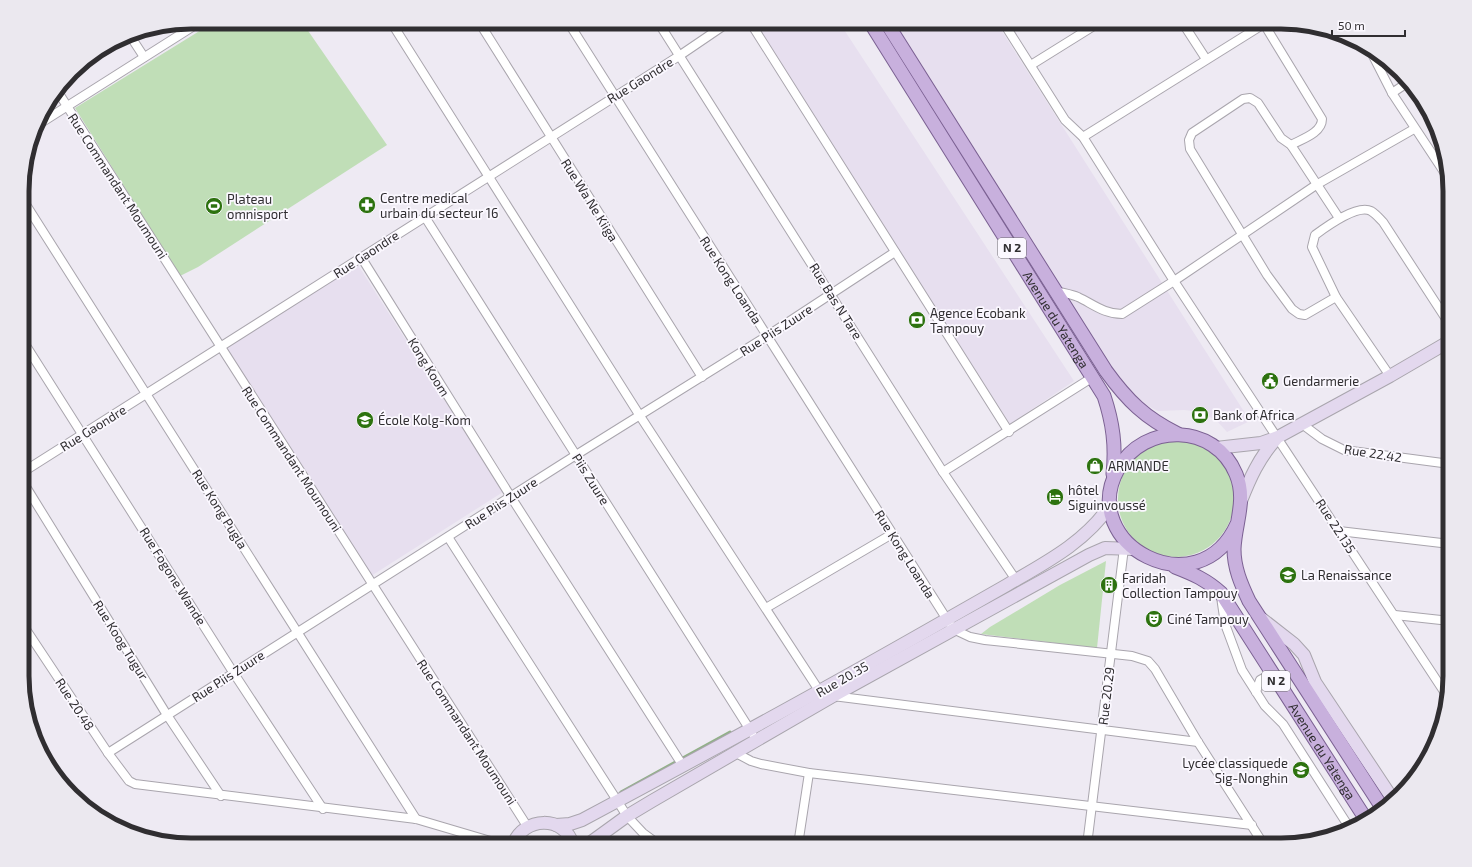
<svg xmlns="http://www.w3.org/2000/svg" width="1472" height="867" viewBox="0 0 1472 867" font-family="'Exo 2',sans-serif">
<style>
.built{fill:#e7dfef}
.green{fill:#c0deb7}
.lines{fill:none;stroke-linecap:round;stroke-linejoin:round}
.stream{stroke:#91b187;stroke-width:3}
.street-casing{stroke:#a9a5ad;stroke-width:10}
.secondary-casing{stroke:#a9a5ad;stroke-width:14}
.primary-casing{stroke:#7b6192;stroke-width:15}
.street{stroke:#fff;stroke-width:8}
.secondary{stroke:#e3d8ee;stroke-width:12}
.primary{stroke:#c8b0dd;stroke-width:13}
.labels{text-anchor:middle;stroke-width:3.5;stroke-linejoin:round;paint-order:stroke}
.shield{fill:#fbf8ff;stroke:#6d6b6f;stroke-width:1}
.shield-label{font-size:12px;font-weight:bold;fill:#302e31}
.street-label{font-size:13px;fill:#302e31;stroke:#fbf8ff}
.poi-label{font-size:13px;fill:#302e31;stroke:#fbf8ff;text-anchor:start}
.rim{fill:none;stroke:#302e31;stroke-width:5}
</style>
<rect width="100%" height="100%" fill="#eeeaf3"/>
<g class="built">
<path d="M752,22h87l235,359 -64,43z"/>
<path d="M888,22h108l254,399 -23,11 -10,-11 -16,-9 -17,-2 -26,1 -16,-8 -25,-27z"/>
<path d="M358,265l145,227 -132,84 -145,-228z"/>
</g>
<g class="green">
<path d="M214,22h88l85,123 -189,122 -18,9 -105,-168z"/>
<circle cx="1176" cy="499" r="58"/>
<path d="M1106,561l-9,87 -116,-14 9,-7 70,-42z"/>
</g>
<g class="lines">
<path class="stream" d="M621,792l109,-60"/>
<defs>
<g id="street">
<path d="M391,22l249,394 182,279"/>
<path d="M479,22l223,355"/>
<path d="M568,22l385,607 17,8 15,3 147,16 16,5 7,8 43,73 66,103"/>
<path d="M658,22l285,450 73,108"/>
<path d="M750,22l259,410"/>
<path d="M1003,22l62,98 18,17 91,144 273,415"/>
<path d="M1182,22l24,37"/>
<path d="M1264,24l58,95c0,14 -20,20 -31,26"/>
<path d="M1007,27l8,-5"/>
<path d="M129,34l15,23"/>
<path d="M1368,46l24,47 58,88"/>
<path d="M1031,65l69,-43"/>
<path d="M58,92l469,734"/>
<path d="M1392,93l15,-10"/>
<path d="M36,126l164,-104"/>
<path d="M1083,137l184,-115"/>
<path d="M23,200l393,619"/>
<path d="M425,217l327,516"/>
<path d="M361,257l150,240 172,269"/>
<path d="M1056,291c7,2 15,3 22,6 15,7 26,17 44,17l52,-33 142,-96 98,-56"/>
<path d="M1336,297l-31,18 -6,-1 -7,-5 -25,-34 -77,-126 -1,-9 3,-7 51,-34 7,-1 8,5 23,35 10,7 48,73"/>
<path d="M23,341l210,331 90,137"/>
<path d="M1390,376l-54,-79 -24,-50 3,-12c11,-8 42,-31 56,-24 5,3 8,7 12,11l67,103"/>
<path d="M1302,424l20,15 22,11 106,14"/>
<path d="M23,472c219,-138 437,-278 656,-416l50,-34"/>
<path d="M943,472l150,-95"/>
<path d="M23,482l144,233 54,81"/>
<path d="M1339,531l111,13"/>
<path d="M448,537l179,279 16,17 15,11"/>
<path d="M1221,597l4,27 17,46 23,36 18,18 66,103"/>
<path d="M766,608l126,-74"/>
<path d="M1395,615l55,6"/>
<path d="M23,625l85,128 21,28 6,3 281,35 88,26"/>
<path d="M1256,692l4,-12 11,-6"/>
<path d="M833,696l365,46"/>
<path d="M108,753l468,-298 191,-119 128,-84"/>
<path d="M736,753l15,8 10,3 48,9 443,52"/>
<path d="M593,840l39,5"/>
<path d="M644,845h20"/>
<path d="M798,845l11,-72"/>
<path d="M1087,845l37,-297"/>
</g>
<g id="secondary">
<path d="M1216,448l45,-5 17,-6 112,-61 60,-35"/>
<path d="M1241,501c9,-23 18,-43 35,-62"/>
<path d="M1262,619l32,25 10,11 11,27 79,119"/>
<path d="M556,825l14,-1 12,-4c116,-62 232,-125 346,-190 26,-15 53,-30 79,-45 38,-22 79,-43 104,-81"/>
<path d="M513,845c10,-29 52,-30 60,0"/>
<path d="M587,845l40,-29 25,-15 181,-105 256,-141 16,-7 28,1"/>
</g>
<g id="primary">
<path id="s1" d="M870,22l234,374c9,27 12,50 9,78"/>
<path d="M886,22l220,349c21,29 39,47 72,63"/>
<path d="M1237,524c-38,85 -161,21 -119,-55 26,-47 97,-46 118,5 11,26 -1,49 -2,75 0,19 7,35 15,52l134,208"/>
<path id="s2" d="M1175,567c18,7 32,13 46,26l146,228"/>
</g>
</defs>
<use href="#street" class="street-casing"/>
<use href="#secondary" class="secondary-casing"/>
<use href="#primary" class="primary-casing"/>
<use href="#street" class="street"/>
<use href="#secondary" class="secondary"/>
<use href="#primary" class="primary"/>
</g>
<defs>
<symbol id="pharmacy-disc" viewBox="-11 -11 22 22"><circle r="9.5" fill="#2d720f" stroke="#fbf8ff"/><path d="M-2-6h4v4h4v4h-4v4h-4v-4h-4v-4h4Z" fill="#fff"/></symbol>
<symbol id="stadium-disc" viewBox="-11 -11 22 22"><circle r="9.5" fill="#2d720f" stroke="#fbf8ff"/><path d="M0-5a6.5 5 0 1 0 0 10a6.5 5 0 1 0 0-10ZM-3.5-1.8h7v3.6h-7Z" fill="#fff"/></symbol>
<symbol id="bank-disc" viewBox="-11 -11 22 22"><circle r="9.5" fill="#2d720f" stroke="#fbf8ff"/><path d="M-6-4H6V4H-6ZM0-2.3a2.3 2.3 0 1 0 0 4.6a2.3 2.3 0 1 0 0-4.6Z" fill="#fff"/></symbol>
<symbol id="civic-disc" viewBox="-11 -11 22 22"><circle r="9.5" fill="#2d720f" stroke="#fbf8ff"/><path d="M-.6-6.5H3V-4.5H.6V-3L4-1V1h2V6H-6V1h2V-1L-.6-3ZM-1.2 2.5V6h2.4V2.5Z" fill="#fff"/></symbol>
<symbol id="school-disc" viewBox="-11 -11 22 22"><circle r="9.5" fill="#2d720f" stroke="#fbf8ff"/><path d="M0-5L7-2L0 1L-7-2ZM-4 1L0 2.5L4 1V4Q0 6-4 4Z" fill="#fff"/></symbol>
<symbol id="shop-disc" viewBox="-11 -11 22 22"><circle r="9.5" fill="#2d720f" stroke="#fbf8ff"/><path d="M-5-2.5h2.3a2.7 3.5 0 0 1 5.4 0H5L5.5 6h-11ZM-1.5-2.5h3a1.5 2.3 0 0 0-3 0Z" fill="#fff"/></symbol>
<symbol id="hotel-disc" viewBox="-11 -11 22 22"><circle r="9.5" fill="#2d720f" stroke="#fbf8ff"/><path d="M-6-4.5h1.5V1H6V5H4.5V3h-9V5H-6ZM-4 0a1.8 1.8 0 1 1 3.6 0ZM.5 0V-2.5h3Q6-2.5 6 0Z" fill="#fff"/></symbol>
<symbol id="building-disc" viewBox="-11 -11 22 22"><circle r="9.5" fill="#2d720f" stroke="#fbf8ff"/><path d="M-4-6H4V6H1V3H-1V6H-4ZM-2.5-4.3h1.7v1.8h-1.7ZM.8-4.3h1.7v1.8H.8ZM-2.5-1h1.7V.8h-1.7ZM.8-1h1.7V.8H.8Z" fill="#fff"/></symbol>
<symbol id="theatre-disc" viewBox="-11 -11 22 22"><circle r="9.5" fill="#2d720f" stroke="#fbf8ff"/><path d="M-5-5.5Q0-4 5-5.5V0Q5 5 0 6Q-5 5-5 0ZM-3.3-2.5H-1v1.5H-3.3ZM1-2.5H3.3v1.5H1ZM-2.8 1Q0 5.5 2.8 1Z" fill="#fff"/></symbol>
</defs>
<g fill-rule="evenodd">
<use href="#pharmacy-disc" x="357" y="195" width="20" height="20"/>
<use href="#stadium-disc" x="204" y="196" width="20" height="20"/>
<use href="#bank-disc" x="907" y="310" width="20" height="20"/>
<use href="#civic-disc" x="1260" y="371" width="20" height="20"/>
<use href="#bank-disc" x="1190" y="405" width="20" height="20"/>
<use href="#school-disc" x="355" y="410" width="20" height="20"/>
<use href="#shop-disc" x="1085" y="456" width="20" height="20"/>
<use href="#hotel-disc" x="1045" y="487" width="20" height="20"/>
<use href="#school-disc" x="1278" y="565" width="20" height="20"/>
<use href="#building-disc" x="1099" y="575" width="20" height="20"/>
<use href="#theatre-disc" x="1144" y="609" width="20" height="20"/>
<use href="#school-disc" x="1291" y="760" width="20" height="20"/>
</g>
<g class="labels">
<g class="shield">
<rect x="998" y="238" width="28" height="20" rx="3"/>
<rect x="1262" y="671" width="28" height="20" rx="3"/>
</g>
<g class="shield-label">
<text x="1012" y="252">N 2</text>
<text x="1276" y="685">N 2</text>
</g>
<g class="street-label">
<text transform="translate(640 80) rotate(-32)" y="5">Rue Gaondre</text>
<text transform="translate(118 186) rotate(57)" y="5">Rue Commandant Moumouni</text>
<text transform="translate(590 200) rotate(58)" y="5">Rue Wa Ne Kiiga</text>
<text transform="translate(366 254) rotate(-33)" y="5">Rue Gaondre</text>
<text transform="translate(731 280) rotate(57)" y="5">Rue Kong Loanda</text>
<text transform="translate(836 301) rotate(58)" y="5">Rue Bas N Tare</text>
<text dy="5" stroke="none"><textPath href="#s1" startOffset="351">Avenue du Yatenga</textPath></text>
<text transform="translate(776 330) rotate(-33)" y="5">Rue Piis Zuure</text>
<text transform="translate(429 367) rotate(58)" y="5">Kong Koom</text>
<text transform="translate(93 428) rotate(-32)" y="5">Rue Gaondre</text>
<text transform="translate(1373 453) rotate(9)" y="5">Rue 22.42</text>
<text transform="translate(292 459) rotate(57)" y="5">Rue Commandant Moumouni</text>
<text transform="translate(591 479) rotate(58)" y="5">Piis Zuure</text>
<text transform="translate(501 503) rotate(-33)" y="5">Rue Piis Zuure</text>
<text transform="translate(220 509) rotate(58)" y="5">Rue Kong Pugla</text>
<text transform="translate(1336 526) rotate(57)" y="5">Rue 22.135</text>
<text transform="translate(905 554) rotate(58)" y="5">Rue Kong Loanda</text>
<text transform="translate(173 576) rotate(58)" y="5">Rue Fogone Wande</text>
<text transform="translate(121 640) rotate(58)" y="5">Rue Koog Tugur</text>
<text transform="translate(228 676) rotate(-33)" y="5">Rue Piis Zuure</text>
<text transform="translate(842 679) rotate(-30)" y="5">Rue 20.35</text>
<text transform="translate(1106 696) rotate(-83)" y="5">Rue 20.29</text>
<text transform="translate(75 704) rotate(57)" y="5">Rue 20.48</text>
<text transform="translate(467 732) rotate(57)" y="5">Rue Commandant Moumouni</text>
<text dy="5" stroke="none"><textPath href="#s2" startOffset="241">Avenue du Yatenga</textPath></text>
</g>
<g class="poi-label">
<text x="380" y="203">Centre medical<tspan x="380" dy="15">urbain du secteur 16</tspan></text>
<text x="227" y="204">Plateau<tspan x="227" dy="15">omnisport</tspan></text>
<text x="930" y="318">Agence Ecobank<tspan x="930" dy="15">Tampouy</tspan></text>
<text x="1283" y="386">Gendarmerie</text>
<text x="1213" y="420">Bank of Africa</text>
<text x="378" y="425">École Kolg-Kom</text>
<text x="1108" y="471">ARMANDE</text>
<text x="1068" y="495">hôtel<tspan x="1068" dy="15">Siguinvoussé</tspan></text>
<text x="1301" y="580">La Renaissance</text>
<text x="1122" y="583">Faridah<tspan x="1122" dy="15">Collection Tampouy</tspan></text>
<text x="1167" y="624">Ciné Tampouy</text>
<text x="1288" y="768" text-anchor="end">Lycée classiquede<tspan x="1288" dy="15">Sig-Nonghin</tspan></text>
</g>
</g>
<path d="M0 0H1472V867H0ZM191 29H1281A162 162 0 0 1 1443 191V676A162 162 0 0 1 1281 838H191A162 162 0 0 1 29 676V191A162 162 0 0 1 191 29Z" fill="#ebe8ef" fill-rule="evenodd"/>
<path class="rim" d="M191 29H1281A162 162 0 0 1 1443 191V676A162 162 0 0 1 1281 838H191A162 162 0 0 1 29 676V191A162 162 0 0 1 191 29Z"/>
<path d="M1332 30v6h73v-6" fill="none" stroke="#302e31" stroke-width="2"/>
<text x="1338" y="30" font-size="12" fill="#302e31" stroke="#fbf8ff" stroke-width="3" paint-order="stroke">50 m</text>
</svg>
